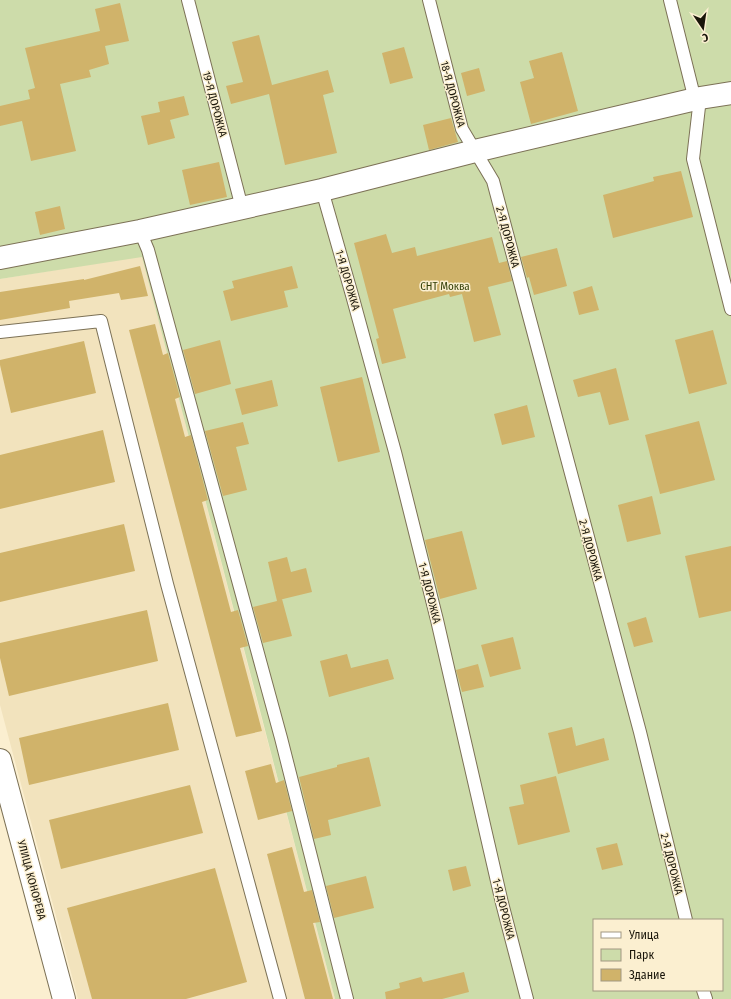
<svg xmlns="http://www.w3.org/2000/svg" width="731" height="999" viewBox="0 0 731 999" font-family="'Fira Sans Condensed',sans-serif">
<style>
.built{fill:#f2e3bd}
.green{fill:#cddcaa;fill-rule:evenodd}
.building{fill:#d0b36a}
.lines{fill:none;stroke-linecap:round;stroke-linejoin:round}
.lane-casing{stroke:#7c7156;stroke-width:14}
.street-casing{stroke:#7c7156;stroke-width:24}
.secondary-casing{stroke:#7c7156;stroke-width:24}
.lane{stroke:#fff;stroke-width:12}
.street{stroke:#fff;stroke-width:22}
.secondary{stroke:#fff;stroke-width:22}
.labels{text-anchor:middle;stroke-width:3;stroke-linejoin:round;paint-order:stroke}
.street-label{font-size:11px;fill:#19150a;stroke:#fbefd0}
.park-label{font-size:11px;fill:#333f07;stroke:#fbefd0}
</style>
<rect width="100%" height="100%" fill="#fbefd0"/>
<path class="built" d="M142,256l108,418 85,325h-257l-78,-294v-426z"/>
<path class="green" d="M0,0h731v999h-396l-193,-742 -142,22zM594,920h128v70h-128z"/>
<g class="building">
<path d="M120,3l9,38 -24,5 4,18 -20,6 2,7 -31,7 16,67 -45,10 -9,-40 -22,5v-20l30,-7 -2,-9 7,-2 -10,-40 75,-17 -5,-22z"/>
<path d="M259,35l13,50 56,-15 6,22 -11,3 14,58 -52,12 -16,-71 -38,10 -5,-18 17,-4 -11,-40z"/>
<path d="M404,47l9,31 -23,6 -8,-31z"/>
<path d="M562,52l16,59 -47,13 -11,-42 14,-4 -5,-17z"/>
<path d="M479,68l6,23 -18,5 -6,-23z"/>
<path d="M184,96l5,19 -19,5 5,18 -27,7 -7,-29 19,-4 -2,-10z"/>
<path d="M451,118l7,24 -29,8 -6,-25z"/>
<path d="M219,162l8,35 -37,8 -8,-35z"/>
<path d="M681,171l12,46 -80,21 -10,-43 51,-14 -1,-4z"/>
<path d="M60,206l5,23 -25,6 -5,-23z"/>
<path d="M386,234l6,19 23,-6 2,9 75,-19 7,26 8,-2 5,20 -24,6 13,48 -27,7 -12,-48 -12,3 -1,-3 -56,15 13,49 -24,6 -6,-25 3,-1 -25,-95z"/>
<path d="M557,248l10,38 -33,9 -5,-18 -2,1 -6,-21z"/>
<path d="M140,266l8,30 -27,4 -2,-7 -50,8 1,7 -70,12v-28l84,-13v1z"/>
<path d="M292,266l6,22 -14,3 4,16 -57,14 -8,-30 11,-3 -2,-7z"/>
<path d="M592,286l7,24 -20,5 -6,-23z"/>
<path d="M155,324l8,31 5,-2 12,44 -5,2 10,38 6,-2 17,65 -6,2 29,110 7,-2 10,36 -8,2 22,83 -26,6 -107,-407z"/>
<path d="M713,330l14,54 -38,10 -14,-54z"/>
<path d="M220,340l11,44 -36,10 -12,-44z"/>
<path d="M84,341l12,52 -85,20 -11,-48v-5z"/>
<path d="M616,368l13,52 -20,5 -9,-33 -22,5 -5,-17z"/>
<path d="M362,377l18,75 -42,10 -18,-75z"/>
<path d="M272,380l6,26 -36,9 -7,-26z"/>
<path d="M527,405l8,32 -33,8 -8,-31z"/>
<path d="M699,421l16,59 -55,14 -15,-59z"/>
<path d="M243,422l6,22 -13,3 11,43 -24,6 -18,-65z"/>
<path d="M103,430l12,52 -115,27v-54z"/>
<path d="M652,496l9,38 -34,8 -9,-37z"/>
<path d="M124,524l11,47 -135,31v-49z"/>
<path d="M462,531l15,58 -37,10 -15,-59z"/>
<path d="M731,546v65l-32,7 -14,-62z"/>
<path d="M287,557l4,15 15,-4 6,24 -33,8 3,-1 10,37 -29,7 -10,-36 24,-6 -9,-39z"/>
<path d="M147,610l11,51 -149,35 -9,-38v-15z"/>
<path d="M646,617l7,25 -19,5 -7,-24z"/>
<path d="M513,637l8,32 -31,8 -9,-32z"/>
<path d="M347,654l4,14 37,-9 6,20 -65,18 -9,-36z"/>
<path d="M478,664l6,23 -22,5 -6,-22z"/>
<path d="M168,703l11,47 -150,35 -10,-47z"/>
<path d="M572,727l4,19 28,-8 5,22 -51,14 -10,-41z"/>
<path d="M369,757l12,49 -53,14 3,15 -17,4 -15,-62 38,-10v-2z"/>
<path d="M271,764l5,19 8,-3 8,31 -34,9 -13,-49z"/>
<path d="M556,776l14,56 -52,13 -9,-38 15,-3 -4,-19z"/>
<path d="M190,785l13,48 -142,36 -12,-49z"/>
<path d="M617,843l6,22 -21,5 -6,-22z"/>
<path d="M292,847l12,45 8,-2 8,32 -7,1 20,76h-28l-38,-145z"/>
<path d="M466,866l5,20 -18,5 -5,-21z"/>
<path d="M215,868l32,114 -61,17h-94l-25,-91z"/>
<path d="M366,876l8,32 -40,10 -8,-32z"/>
<path d="M464,972l5,20 -27,7h-56l-1,-7 15,-4 -1,-5 22,-6 2,5z"/>
</g>
<g class="lines">
<defs>
<g id="lane">
<path d="M188,0l54,208"/>
<path d="M429,0l33,129 31,52 147,551 46,188"/>
<path d="M670,0l26,104"/>
<path d="M700,98l-7,61 38,150"/>
<path d="M322,190l30,105 43,157 42,168 65,283 25,96"/>
<path d="M140,231l8,19 133,488 66,261"/>
<path d="M0,332l101,-11 66,263 113,415"/>
<path d="M703,990l3,9"/>
</g>
<path id="street" d="M0,258l140,-27 182,-41 153,-39 225,-53 31,-5"/>
<path id="secondary" d="M0,760l64,239"/>
</defs>
<use href="#lane" class="lane-casing"/>
<use href="#street" class="street-casing"/>
<use href="#secondary" class="secondary-casing"/>
<use href="#lane" class="lane"/>
<use href="#street" class="street"/>
<use href="#secondary" class="secondary"/>
</g>
<g class="labels">
<g class="street-label">
<text transform="translate(453 94) rotate(75)" y="4">18-Я ДОРОЖКА</text>
<text transform="translate(215 104) rotate(75)" y="4">19-Я ДОРОЖКА</text>
<text transform="translate(508 237) rotate(75)" y="4">2-Я ДОРОЖКА</text>
<text transform="translate(348 280) rotate(74)" y="4">1-Я ДОРОЖКА</text>
<text transform="translate(591 550) rotate(75)" y="4">2-Я ДОРОЖКА</text>
<text transform="translate(430 593) rotate(76)" y="4">1-Я ДОРОЖКА</text>
<text transform="translate(672 864) rotate(76)" y="4">2-Я ДОРОЖКА</text>
<text transform="translate(32 880) rotate(75)" y="4">УЛИЦА КОНОРЕВА</text>
<text transform="translate(504 909) rotate(76)" y="4">1-Я ДОРОЖКА</text>
</g>
<g class="park-label">
<text x="445" y="290">СНТ Моква</text>
</g>
</g>
<rect x="593" y="919" width="130" height="72" fill="#fbefd0" stroke="#a19881"/>
<rect x="601" y="932" width="20" height="6" fill="#ffffff" stroke="#a19881"/>
<text x="629" y="939" font-size="12" fill="#19150a">Улица</text>
<rect x="601" y="949" width="20" height="12" fill="#cddcaa" stroke="#a19881"/>
<text x="629" y="959" font-size="12" fill="#19150a">Парк</text>
<rect x="601" y="969" width="20" height="12" fill="#d0b36a" stroke="#a19881"/>
<text x="629" y="979" font-size="12" fill="#19150a">Здание</text>
<g transform="translate(703 28) rotate(167)" stroke="#fbefd0" stroke-width="3" paint-order="stroke">
<path d="M0-3L7 15L0 10L-7 15Z" fill="#19150a"/>
<text y="-6" font-size="11" font-weight="bold" text-anchor="middle" fill="#19150a">С</text>
</g>
</svg>
